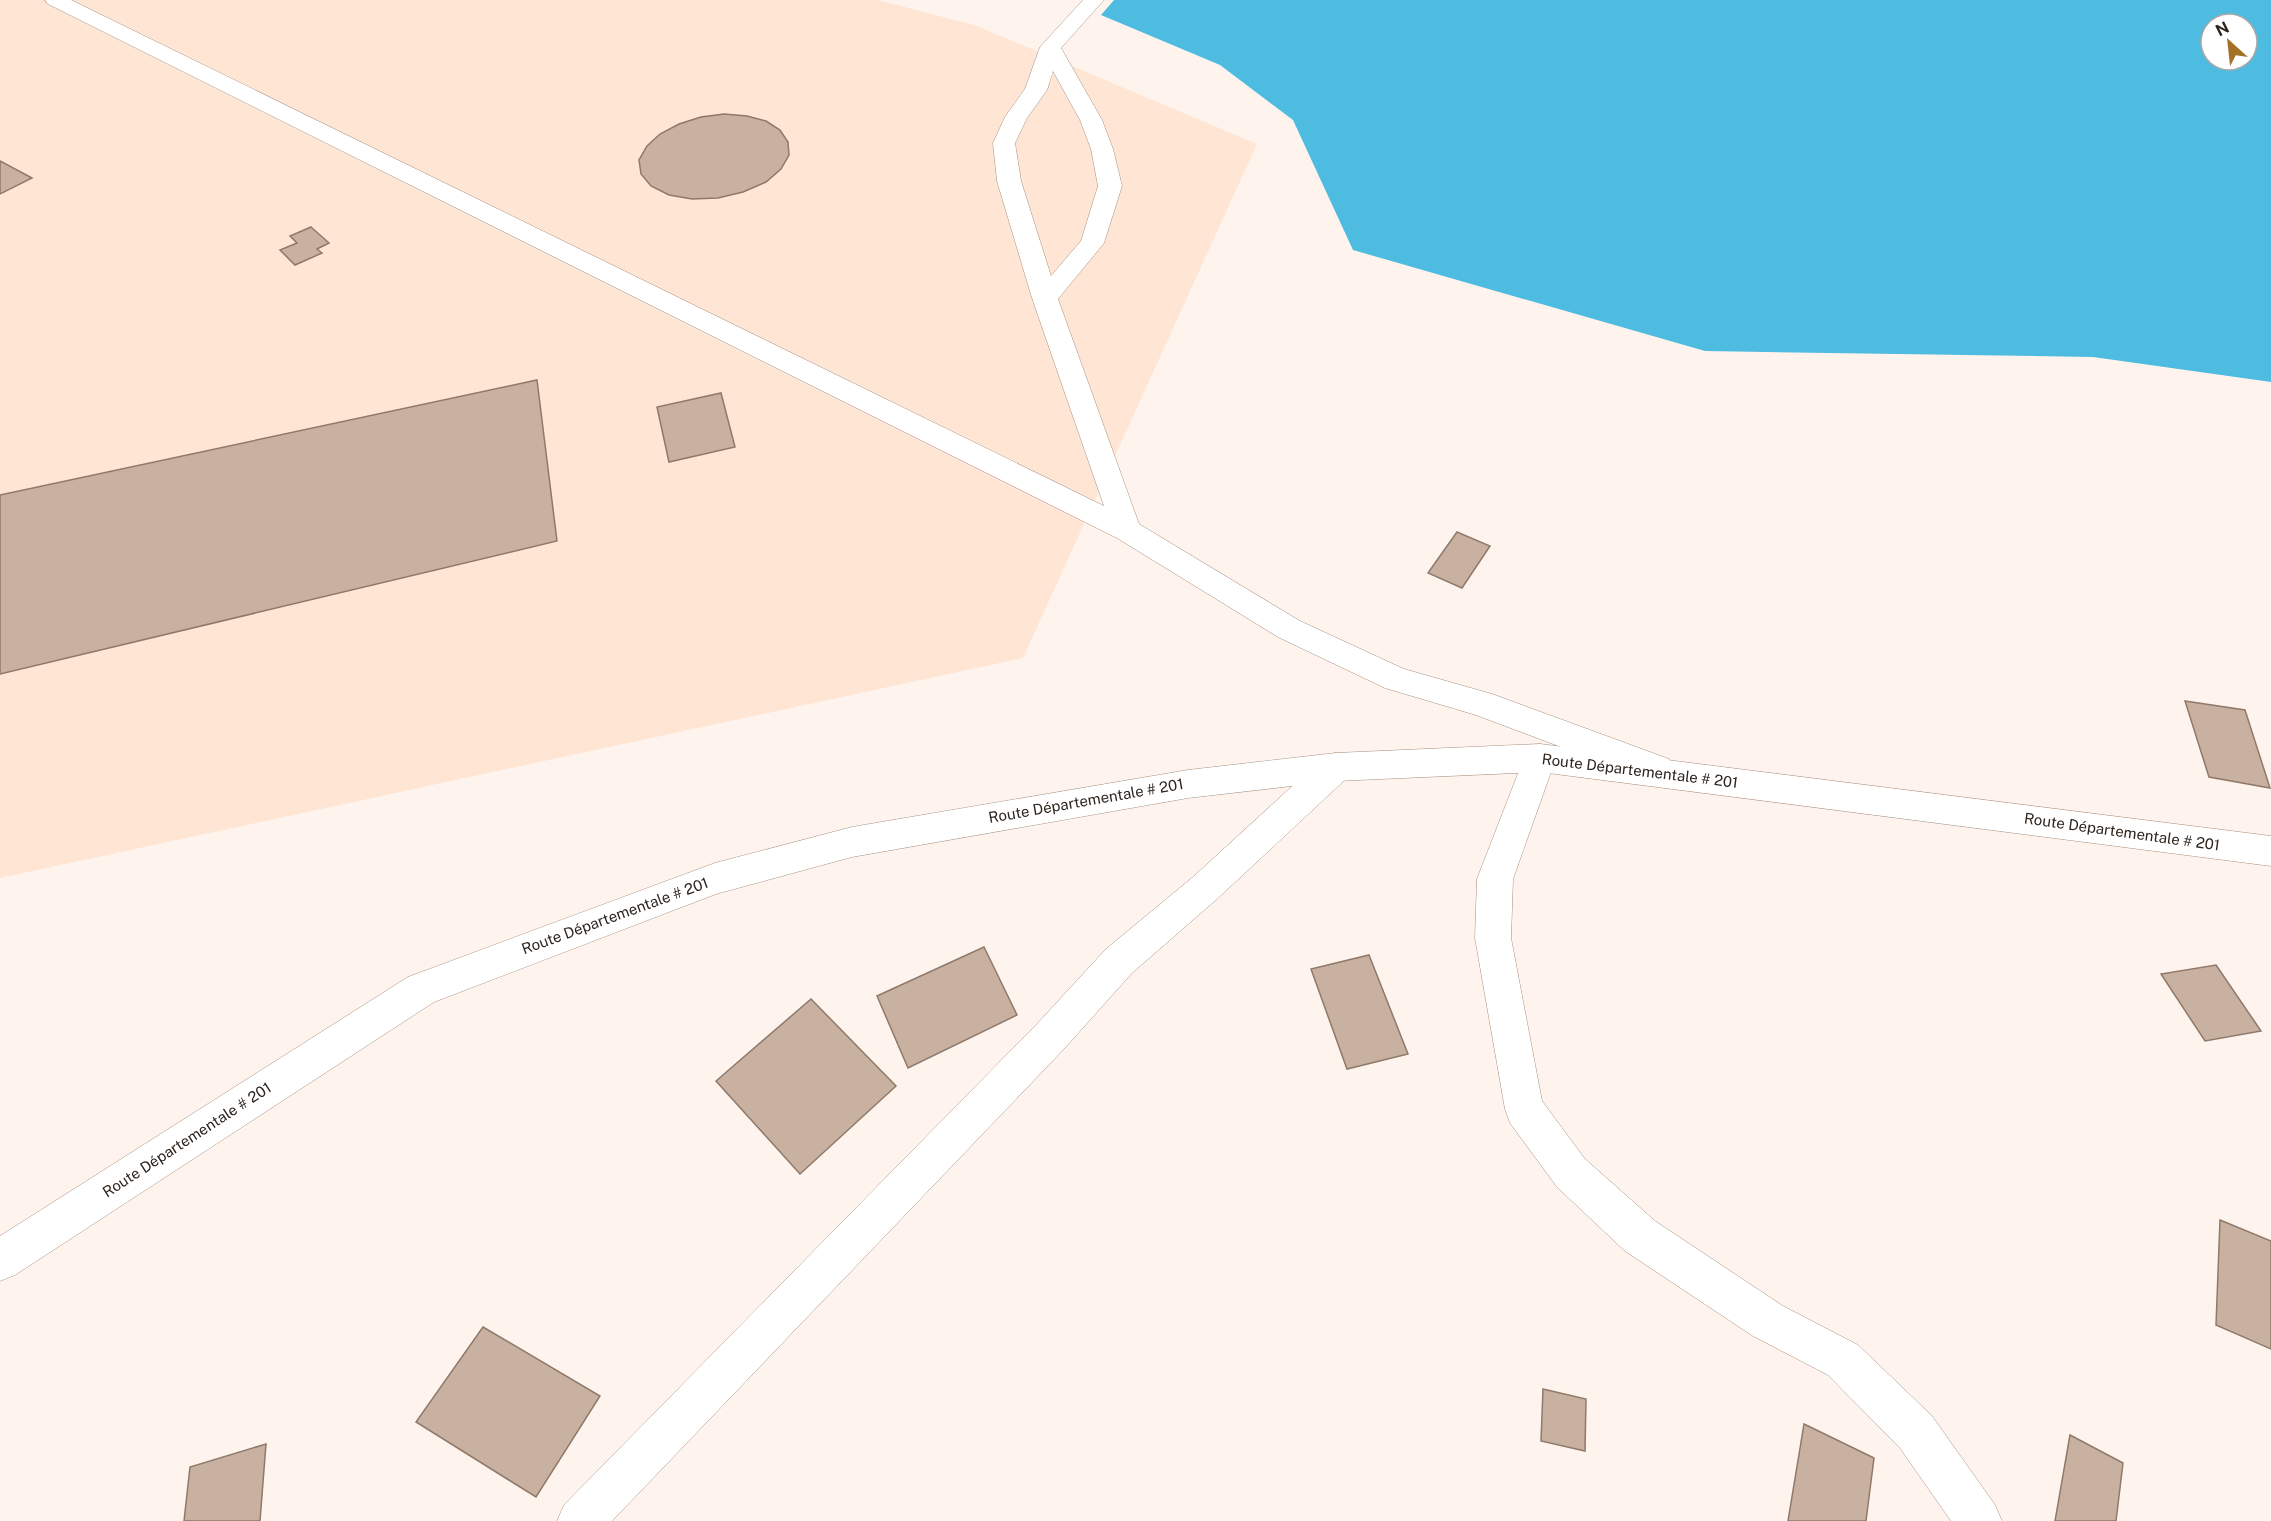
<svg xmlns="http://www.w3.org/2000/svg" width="2271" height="1521" viewBox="0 0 2271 1521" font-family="'Public Sans',sans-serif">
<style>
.built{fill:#fee5d4}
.water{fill:#4ebbe1;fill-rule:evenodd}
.building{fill:#c8b1a1;stroke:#8f796a;stroke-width:1.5}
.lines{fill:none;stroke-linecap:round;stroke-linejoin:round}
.minor-casing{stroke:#a79181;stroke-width:1}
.major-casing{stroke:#a79181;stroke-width:1}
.minor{fill:#fff;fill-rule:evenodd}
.major{fill:#fff;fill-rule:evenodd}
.labels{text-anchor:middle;stroke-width:5;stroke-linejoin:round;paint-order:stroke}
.street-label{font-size:15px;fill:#2e251e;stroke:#fff}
</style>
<rect width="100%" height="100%" fill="#fef4ed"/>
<path class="built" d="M0,0h878l99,26 280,118 -234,514 -1023,220z"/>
<path class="water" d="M1114,0h1157v382l-178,-25 -388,-6 -352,-101 -60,-130 -73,-55 -119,-50zM2211,24h36v36h-36z"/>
<g class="building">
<path d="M724,114l23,2 19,5 14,9 8,12 1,13 -8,14 -15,13 -23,10 -25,6 -26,1 -23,-4 -18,-9 -10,-12 -2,-14 8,-14 13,-12 19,-10 22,-7z"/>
<path d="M0,161l32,17 -32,16z"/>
<path d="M311,227l18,16 -12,6 5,4 -27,12 -15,-15 17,-7 -7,-7z"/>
<path d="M537,380l20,161 -557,133v-179z"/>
<path d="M721,393l14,54 -66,15 -12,-55z"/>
<path d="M1457,532l33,14 -28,42 -34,-15z"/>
<path d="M2185,701l60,9 25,78 -61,-11z"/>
<path d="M984,947l33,68 -109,53 -31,-72z"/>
<path d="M1369,955l39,99 -61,15 -36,-100z"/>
<path d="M2216,965l45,66 -56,10 -44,-67z"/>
<path d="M811,999l85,87 -96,88 -84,-93z"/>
<path d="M2220,1220l51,21v108l-55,-24z"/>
<path d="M483,1327l117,69 -64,101 -120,-75z"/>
<path d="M1543,1389l43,10 -1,52 -44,-10z"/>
<path d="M1804,1424l70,34 -8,63h-78z"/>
<path d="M2070,1435l53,28 -7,58h-61z"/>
<path d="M266,1444l-6,77h-76l6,-54z"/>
</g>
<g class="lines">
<defs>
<g id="minor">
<path d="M45,0h26l1033,506 -72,-208 -35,-117 -4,-38 12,-26 20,-28 15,-42 43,-47h21l-43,48 41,72 11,29 9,37 -18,57 -46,56 81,225 161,97 104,48 88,25 177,65 5,10 -5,10 -12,4 -181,-68 -91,-27 -107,-51 -161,-99 -1069,-534zM1053,71l27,49 11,29 7,37 -17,55 -30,35 -30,-95 -6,-38 12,-25 20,-28z"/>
<path d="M1540,744l12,4 4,10 -43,121 -2,59 31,163 43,58 70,62 128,85 75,39 74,71 63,89 7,16h-51l-51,-73 -72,-73 -75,-39 -128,-85 -68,-64 -47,-64 -5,-14 -30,-171 2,-59 47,-121 4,-10z"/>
<path d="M1336,753l12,4 5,10 -5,10 -131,122 -85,74 -69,77 -451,471h-55l7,-16 473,-481 69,-75 87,-72 131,-120z"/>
</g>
<path id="major" d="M1540,744l731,92v30l-731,-94 -204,9 -148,17 -336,59 -136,37 -282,108 -419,273 -15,6v-45l408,-259 307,-114 137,-36 336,-57 148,-17z"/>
</defs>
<use href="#minor" class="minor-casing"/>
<use href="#major" class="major-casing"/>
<use href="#minor" class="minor"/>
<use href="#major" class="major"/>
</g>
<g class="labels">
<g class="street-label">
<text transform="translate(1640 771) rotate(7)" y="5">Route Départementale # 201</text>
<text transform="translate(1086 801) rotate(-10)" y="5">Route Départementale # 201</text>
<text transform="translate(2122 832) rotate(8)" y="5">Route Départementale # 201</text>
<text transform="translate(615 916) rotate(-20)" y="5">Route Départementale # 201</text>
<text transform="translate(187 1140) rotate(-33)" y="5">Route Départementale # 201</text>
</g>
</g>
<g transform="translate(2229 42) rotate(333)"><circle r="28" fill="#ffffff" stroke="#aba8a5" stroke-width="1.5"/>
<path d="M0-4.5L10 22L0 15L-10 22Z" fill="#a37227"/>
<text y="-9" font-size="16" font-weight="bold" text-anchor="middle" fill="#2e251e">N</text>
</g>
</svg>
